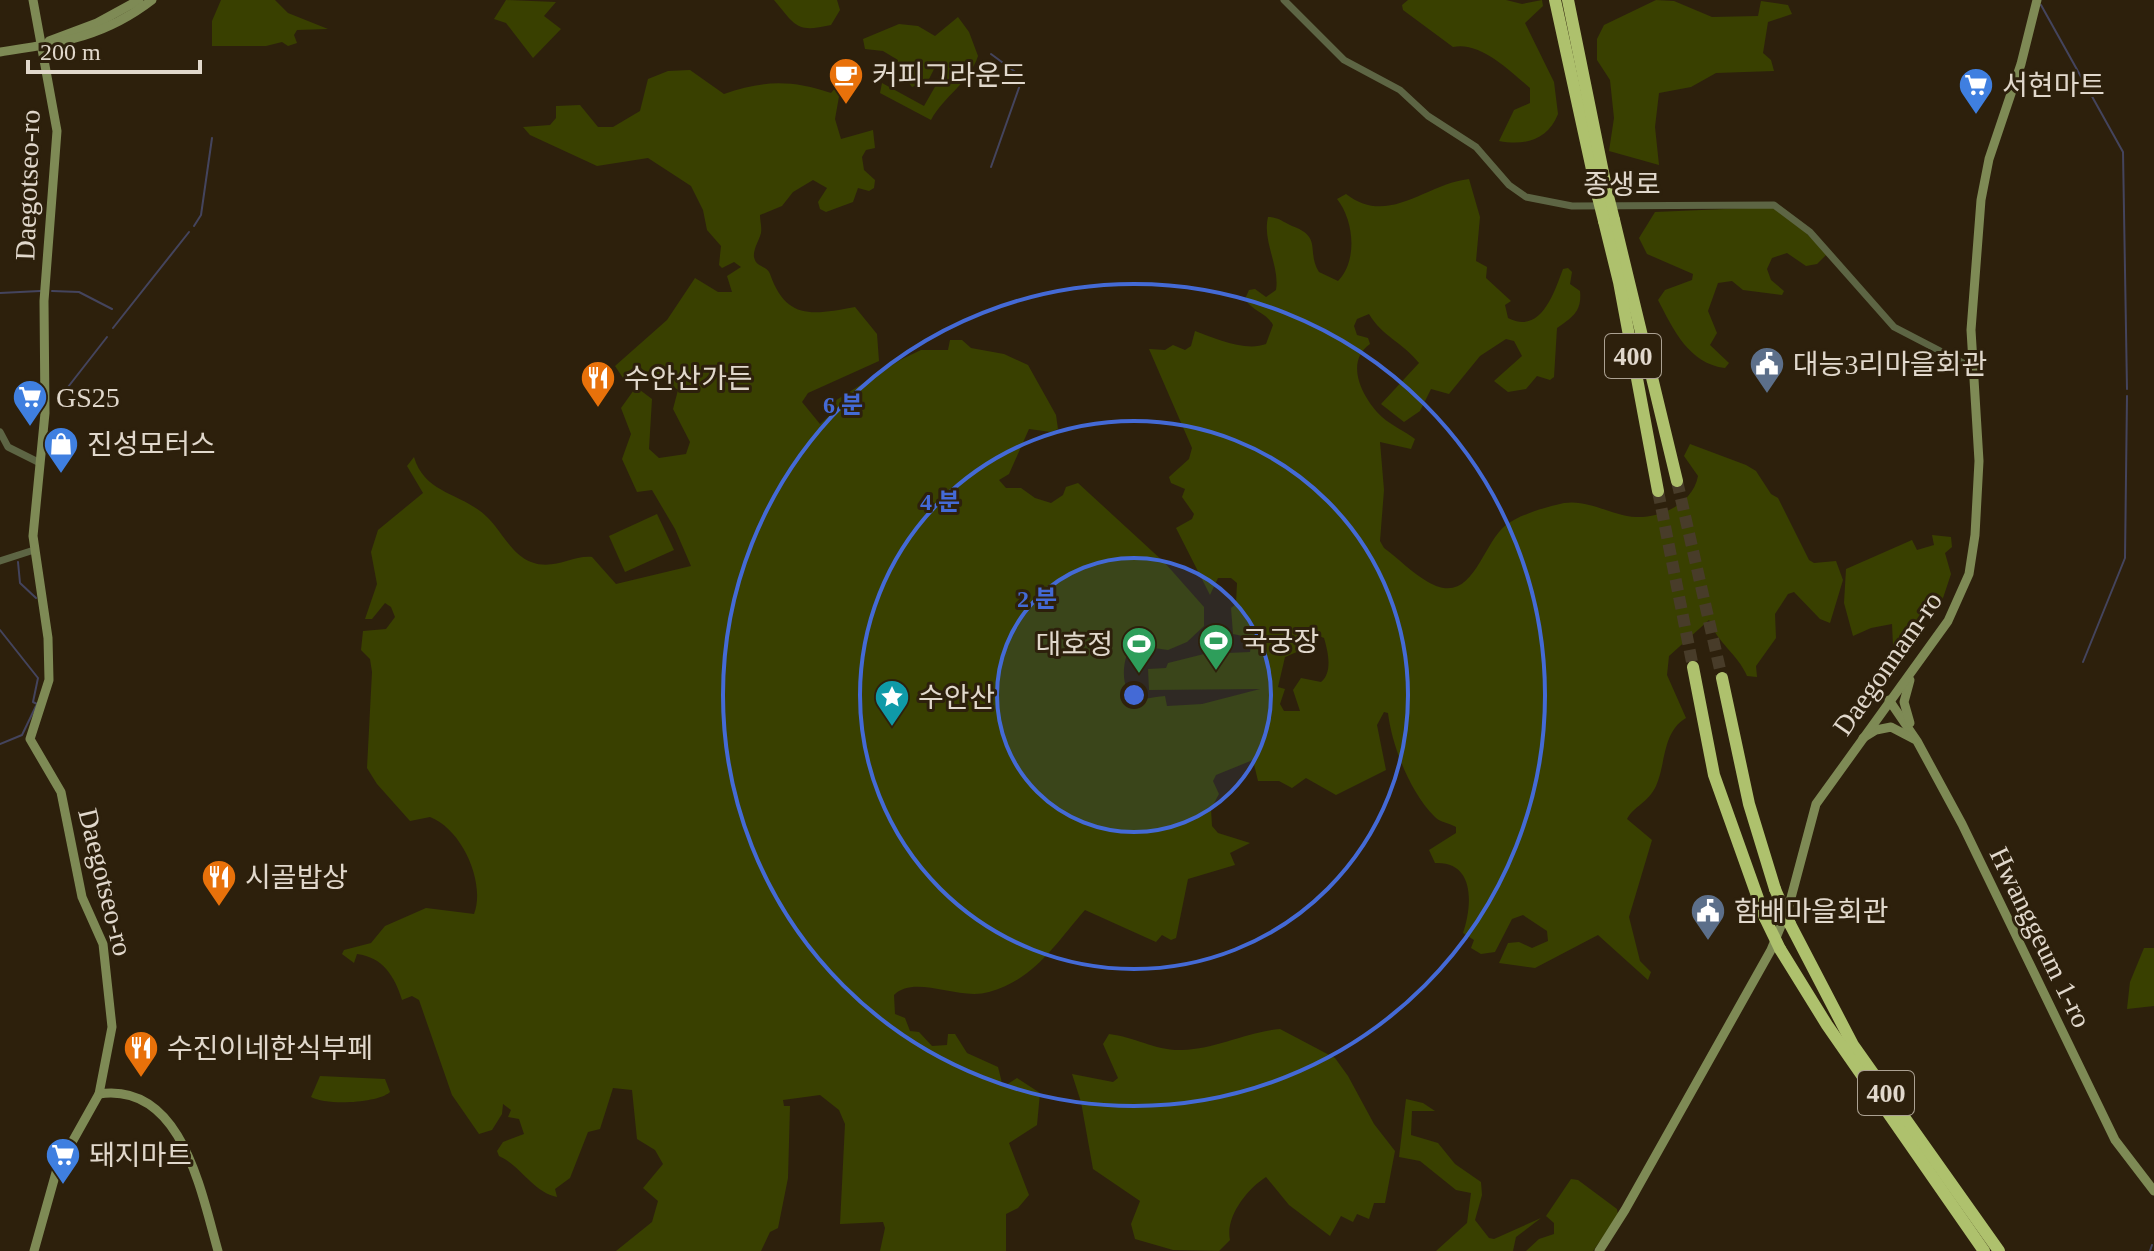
<svg xmlns="http://www.w3.org/2000/svg" width="2154" height="1251" viewBox="0 0 2154 1251" font-family="'Times New Roman','Noto Sans KR',serif">
<style>
.green{fill:#394000;fill-rule:evenodd}
.lines{fill:none;stroke-linecap:round;stroke-linejoin:round}
.stream{stroke:#44445d;stroke-width:2}
.highway-tunnel{stroke:#483c29;stroke-width:12;stroke-dasharray:12 6;stroke-linecap:butt}
.street{stroke:#5d6544;stroke-width:7}
.secondary{stroke:#7e8a55;stroke-width:9}
.highway{stroke:#aec16d;stroke-width:12}
.highway-bridge{stroke:#aec16d;stroke-width:12}
.ring{fill:none;stroke:#446ad6;stroke-width:4}
.labels{text-anchor:middle;stroke-width:6;stroke-linejoin:round;paint-order:stroke}
.shield{fill:#2d200c;stroke:#aba192;stroke-width:2}
.shield-label{font-size:26px;font-weight:bold;fill:#e1d8cc}
.poi-label{font-size:28px;fill:#e1d8cc;stroke:#2d200c;text-anchor:start}
.street-label{font-size:28px;fill:#e1d8cc;stroke:#2d200c}
.centre{fill:#446ad6;stroke:#2d200c;stroke-width:4}
.ring-label{font-size:24px;text-anchor:middle;font-weight:bold;fill:#446ad6;stroke:#2d200c;stroke-width:6;stroke-linejoin:round;paint-order:stroke}
</style>
<rect width="100%" height="100%" fill="#2d200c"/>
<g class="green">
<path d="M221,0h54l13,13 40,16 -31,1 -3,5 3,8 -9,3 -6,-4 -16,4h-54v-25z"/>
<path d="M506,0l50,2 -12,14 17,13 -28,29 -27,-35 -12,-4z"/>
<path d="M774,0h63l3,10 -9,15c-35,8 -35,1 -57,-25z"/>
<path d="M1408,0h98l16,4 20,-4 1,6 -18,17 29,59 4,32c-10,26 -33,32 -59,27l15,-31 16,-7v-15c-20,-17 -50,-47 -77,-41l-50,-37 -1,-5z"/>
<path d="M1656,0l18,1 38,16 46,-1 3,-15 27,4 4,9 -24,8 -5,31 8,7 3,11 -58,2 -25,14 -32,6 -4,34 4,38 -50,-14 5,-33 -4,-38 -13,-20v-21l7,-14z"/>
<path d="M958,17l11,15 9,24c-9,27 -34,40 -47,64l-51,-27 2,-10 42,23 12,-21 7,-2 3,-12 -4,-5 -7,1 -7,14 -16,6 -8,-10v-8l-7,-2 1,-7 -15,-9 -18,-2 -2,-10 36,-15 19,2 17,10z"/>
<path d="M690,70l34,24c39,-14 68,-14 107,-1l6,-7 3,5 -5,28 6,20 32,-9 2,18 -9,2 -4,7 2,13 11,10 -1,8 -5,3 -11,-3 -5,14 -27,10 -6,-3 -2,-7 9,-14 -14,-8 -20,12 -11,14 -22,9c0,6 2,12 1,18 -2,8 -8,16 -7,24 2,11 13,8 16,17 16,46 42,41 85,33l22,27 2,27 -71,32 -6,9 18,22 9,-8 1,-12 72,-45 19,-9h27l2,-10h12l9,8 33,6 24,11 28,50 2,14 -7,3 -22,-3 -20,45 -10,6 7,8h15l14,10 16,5 12,-8 3,-8 12,-4 87,80 39,44v19l-17,16 -19,8 -35,-5c-11,9 -15,49 5,53 8,2 19,-2 27,-2l2,10 35,-2 58,-15 -111,1 -1,-21 18,-1 2,-5 36,-9 46,-2 2,-14 -19,-4 -2,-26 5,-4 1,-21 -6,-5h-13l-8,17 -34,-67 16,-9 2,-5 -12,-17 3,-8 -14,-6 -2,-6 20,-18 3,-11 -43,-99 16,1 8,-5 12,5 6,-4 4,-15c19,7 50,21 71,13l7,-19c-6,-12 -21,-14 -28,-26l4,-9 6,-1 11,8 10,-7c4,-24 -14,-49 -8,-73 10,0 15,5 24,9 31,11 14,25 27,46l19,9c20,-20 16,-61 -1,-82l9,-5c42,33 79,-10 123,-15l11,38 -4,44 11,6 -1,11 25,23 -6,4 3,13c33,17 46,-25 55,-49l5,-1 4,4 -2,12 10,7c2,20 -7,26 -23,37l-3,49 -4,3 -13,-4 -11,13 -18,3 -14,-11 28,-25 -8,-15 -8,-2 -26,17 -31,38 -18,-5 -11,22 -16,11 -23,-18 38,-41c-17,-21 -37,-27 -50,-49l-12,5 -3,7 3,9 11,3 2,6c-27,19 -6,56 12,73 10,9 23,14 33,22l-4,10 -31,-7 4,48 -4,51 4,7c14,10 28,25 44,34 45,26 52,-36 78,-57 15,-11 40,-18 58,-22 25,-4 48,13 72,14 26,1 57,-14 62,-41l-14,-20 6,-12 56,21 10,6 15,23 7,4 31,62 5,3 22,-2 7,19 -13,43 -10,-4 -26,-27 -6,2 -13,20 1,24 -20,28 1,11 -10,-1c-10,-23 -29,-32 -38,-56l-40,36 -2,19 19,43c-24,14 -20,46 -30,68 -8,17 -22,20 -29,33l25,21 -23,77 11,44 11,11 -3,8 -50,-45 -63,33 -36,-5 9,-20 11,-1 13,6 16,-7 -1,-10 -24,-16 -11,4 -17,33 -14,2 -10,-6 3,-8 -11,-7c9,-26 13,-72 -28,-70l-6,-13 27,-17v-6c-8,-5 -16,-4 -22,-11 -24,-24 -42,-70 -46,-103l-4,-1 -7,13 9,45 -50,25 -30,-17 -14,10 -13,-7h-21l-5,-21 -37,15 -3,6 6,13 -8,15 1,17 6,7 32,10 -20,10 5,12 -47,14 -12,59 -5,2 -9,-5 -6,7 -71,-32c-29,33 -51,70 -96,82 -31,9 -74,-18 -95,3l1,19 10,4 5,13 9,1 13,14 15,-1 1,-11h7l12,19 31,14 5,20 14,-9 23,15 -3,32 -28,18 20,52 -11,13 -12,6v37h-126l5,-23 -2,-6 -43,2 5,-100 -6,-14 -19,-15 -37,5 1,6h6l-2,72 -10,50 -8,4 -9,19h-145l36,-29 6,-21 -15,-13 20,-24 -8,-14 -18,-11 -5,-49 -19,-2 -13,41 -12,3 -18,46 -15,11 2,8c-24,-5 -36,-31 -58,-41l-2,-5 6,-9 21,-8 -5,-15 -11,-2 3,-7 -8,-6 -1,10 -10,16 -13,4 -27,-39 -33,-95 -7,-4 -10,4c-7,-23 -19,-43 -45,-46l-3,9 -12,-9 2,-4 27,-7 14,-17 41,-18 48,6c12,-31 -12,-85 -44,-97l-20,4 -33,-37 -10,-16 5,-96 -2,-13 -9,-9 2,-19 23,-2 9,-12 -4,-10 -6,-4 -13,16h-7l12,-35 -6,-32 7,-22 45,-37 -16,-27 7,-9c11,38 50,36 74,61 14,14 24,37 43,44 23,9 41,-7 61,-5l24,27 75,-18 -16,-37 -23,-39 -15,2 -15,-33 9,-25 -10,-26 15,-21 16,12 -3,50 10,9 27,-4 4,-12 -17,-33 5,-19 -17,-13 -38,1 -8,-12 52,-46 28,-42 23,14h14l-5,-16 14,-9 -7,-5 -12,6 -3,-3 2,-19 -14,-16 -4,-20 -12,-24 -43,-28 -51,8 -67,-31 -7,-8 27,-2 6,-7v-12l24,-1 18,22h15l27,-16 8,-32 20,-8zM1317,635l7,3c4,14 9,34 -3,44l-20,-4 -8,12 7,21h-16l-4,-7 5,-15 -7,-2 7,-30 14,-6 8,-14z"/>
<path d="M1771,207l22,13 34,34 -10,10 -11,2 -19,-13 -15,5 -5,11 4,11 13,11 -2,4 -39,-5 -11,-9 -14,2 -10,28 9,22 -7,12 19,18 -4,5c-36,-4 -52,-39 -67,-68l7,-10 27,-10 1,-6 -46,-20 -8,-16 16,-26z"/>
<path d="M657,514l17,36 -49,22 -16,-36z"/>
<path d="M1932,535l19,2 1,10 -7,6 6,21 -11,33 -18,4 -13,28 -1,13 -9,2 -6,-9 -1,-21 -21,4 -18,8 -9,-33 2,-34 66,-29 5,10 17,-5z"/>
<path d="M2144,948h10v58l-27,3 3,-27z"/>
<path d="M1280,1029l55,29 13,18 26,48 21,27 -10,52h-11l-5,16 -12,-5 -4,8 -12,-6 -11,20 -41,-31 -23,-28c-19,12 -41,40 -36,63l-11,11 -46,-1 -38,-11 -4,-15 9,-23 -47,-32 -12,-67 -9,-28 41,8 5,-4 -15,-34 6,-10c26,3 47,17 73,16 34,-1 64,-18 98,-21z"/>
<path d="M320,1076l65,3 5,13c-12,11 -63,14 -79,5z"/>
<path d="M1406,1099l17,4 12,8h-23l-1,24 27,8 17,21 26,18 1,13 -7,25 14,18 5,1 47,-21 -25,19 -3,14h-77l31,-28 4,-30 -15,-3 -36,-29 -21,-4z"/>
<path d="M1571,1179l7,1 39,29 1,6 -25,36h-67l13,-12 15,-5v-11l-8,-7z"/>
</g>
<g class="lines">
<g class="stream">
<path d="M2041,5l82,147 4,237"/>
<path d="M991,54l27,20 3,8 -30,85"/>
<path d="M194,226l7,-11 11,-77"/>
<path d="M52,291l27,1 33,17"/>
<path d="M0,293l40,-2"/>
<path d="M113,328l76,-96"/>
<path d="M68,387l39,-50"/>
<path d="M18,562l2,21 16,15"/>
<path d="M0,630l38,48 -5,24 4,2"/>
<path d="M2083,662l42,-104 2,-162"/>
<path d="M0,744l22,-9 14,-29"/>
<path d="M2150,1251l2,-6"/>
</g>
<g class="highway-tunnel">
<path d="M1677,481l45,197"/>
<path d="M1658,491l35,176"/>
</g>
<g class="street">
<path d="M1284,0l60,60 56,30 28,26 48,31 33,38 17,12 46,9 202,-1 36,27 84,95 77,40"/>
<path d="M0,432l8,15 32,16"/>
<path d="M0,561l34,-11"/>
</g>
<g class="secondary">
<path d="M33,0l24,131 -13,170 1,112 -12,123 15,102 1,42 -19,59 31,53 21,105 21,47 9,83 -13,67 -42,75 -23,82"/>
<path d="M49,41l48,-18 42,-23"/>
<path d="M0,52c59,-9 103,-14 152,-52"/>
<path d="M1889,700l28,41 45,83 153,316 39,51"/>
<path d="M1910,723l-6,-21 6,-22"/>
<path d="M1863,738l13,-8 15,-3 23,12"/>
<path d="M99,1094c83,-12 102,98 119,157"/>
<path d="M1599,1251l26,-41 146,-260 17,-41 28,-105 132,-183 21,-47 6,-39 4,-74 -8,-131 10,-130 8,-41 32,-95 16,-64"/>
</g>
<g class="highway">
<path d="M1555,0l43,197"/>
<path d="M1568,0l39,192"/>
<path d="M1614,220l63,261"/>
<path d="M1604,221l15,61 39,209"/>
<path d="M1693,667l21,108 51,143"/>
<path d="M1722,678l27,126 26,85"/>
<path d="M1790,924l63,121 146,206"/>
<path d="M1780,949l47,76 157,226"/>
</g>
<g class="highway-bridge">
<path d="M1607,192l7,28"/>
<path d="M1598,197l6,24"/>
<path d="M1775,889l15,35"/>
<path d="M1765,918l15,31"/>
</g>
</g>
<circle cx="1134" cy="695" r="137" fill="#446ad6" fill-opacity=".12"/>
<g class="ring">
<circle cx="1134" cy="695" r="137"/>
<circle cx="1134" cy="695" r="274"/>
<circle cx="1134" cy="695" r="411"/>
</g>
<defs>
<symbol id="cafe-pin" viewBox="-11 -11 22 30"><path d="M0 17L-7.5 6A9.5 9.5 0 1 1 7.5 6Z" fill="#e8710a" stroke="#2d200c"/><path d="M-5.5-4.5H6V0H3Q3 3.5 0 3.5H-2.5Q-5.5 3.5-5.5 0ZM3-3.2v2h1.7v-2ZM-6 4.5H4V6H-6Z" fill="#fff"/></symbol>
<symbol id="supermarket-pin" viewBox="-11 -11 22 30"><path d="M0 17L-7.5 6A9.5 9.5 0 1 1 7.5 6Z" fill="#3f7fe0" stroke="#2d200c"/><path d="M-6-5.5h2.5l.6 2H6L4.5 2H-2.5L-4.4-4H-6ZM-1.5 3.2a1.3 1.3 0 1 0 .1 0ZM3 3.2a1.3 1.3 0 1 0 .1 0Z" fill="#fff"/></symbol>
<symbol id="civic-pin" viewBox="-11 -11 22 30"><path d="M0 17L-7.5 6A9.5 9.5 0 1 1 7.5 6Z" fill="#5c6f8a" stroke="#2d200c"/><path d="M-.6-6.5H3V-4.5H.6V-3L4-1V1h2V6H-6V1h2V-1L-.6-3ZM-1.2 2.5V6h2.4V2.5Z" fill="#fff"/></symbol>
<symbol id="restaurant-pin" viewBox="-11 -11 22 30"><path d="M0 17L-7.5 6A9.5 9.5 0 1 1 7.5 6Z" fill="#e8710a" stroke="#2d200c"/><path d="M-5-6h1v4h1v-4h1v4h1v-4h1v5L-1.5 .5V6h-2V.5L-5-1ZM5-6V6H3V1.5H1.5Q1.5-4 5-6Z" fill="#fff"/></symbol>
<symbol id="shop-pin" viewBox="-11 -11 22 30"><path d="M0 17L-7.5 6A9.5 9.5 0 1 1 7.5 6Z" fill="#3f7fe0" stroke="#2d200c"/><path d="M-5-2.5h2.3a2.7 3.5 0 0 1 5.4 0H5L5.5 6h-11ZM-1.5-2.5h3a1.5 2.3 0 0 0-3 0Z" fill="#fff"/></symbol>
<symbol id="stadium-pin" viewBox="-11 -11 22 30"><path d="M0 17L-7.5 6A9.5 9.5 0 1 1 7.5 6Z" fill="#2e9e5b" stroke="#2d200c"/><path d="M0-5a6.5 5 0 1 0 0 10a6.5 5 0 1 0 0-10ZM-3.5-1.8h7v3.6h-7Z" fill="#fff"/></symbol>
<symbol id="sight-pin" viewBox="-11 -11 22 30"><path d="M0 17L-7.5 6A9.5 9.5 0 1 1 7.5 6Z" fill="#0f9aa8" stroke="#2d200c"/><path d="M0-6L1.8-2.2L6-1.7L2.9 1.2L3.7 5.4L0 3.3L-3.7 5.4L-2.9 1.2L-6-1.7L-1.8-2.2Z" fill="#fff"/></symbol>
</defs>
<g fill-rule="evenodd">
<use href="#cafe-pin" x="826" y="55" width="40" height="54"/>
<use href="#supermarket-pin" x="1956" y="65" width="40" height="54"/>
<use href="#civic-pin" x="1747" y="344" width="40" height="54"/>
<use href="#restaurant-pin" x="578" y="358" width="40" height="54"/>
<use href="#supermarket-pin" x="10" y="377" width="40" height="54"/>
<use href="#shop-pin" x="41" y="424" width="40" height="54"/>
<use href="#stadium-pin" x="1196" y="621" width="40" height="54"/>
<use href="#stadium-pin" x="1119" y="624" width="40" height="54"/>
<use href="#sight-pin" x="872" y="677" width="40" height="54"/>
<use href="#restaurant-pin" x="199" y="857" width="40" height="54"/>
<use href="#civic-pin" x="1688" y="891" width="40" height="54"/>
<use href="#restaurant-pin" x="121" y="1028" width="40" height="54"/>
<use href="#supermarket-pin" x="43" y="1135" width="40" height="54"/>
</g>
<g class="labels">
<g class="shield">
<rect x="1605" y="334" width="56" height="44" rx="6"/>
<rect x="1858" y="1071" width="56" height="44" rx="6"/>
</g>
<g class="shield-label">
<text x="1633" y="365">400</text>
<text x="1886" y="1102">400</text>
</g>
<g class="poi-label">
<text x="872" y="85">커피그라운드</text>
<text x="2002" y="95">서현마트</text>
<text x="1793" y="374">대능3리마을회관</text>
<text x="624" y="388">수안산가든</text>
<text x="56" y="407">GS25</text>
<text x="87" y="454">진성모터스</text>
<text x="1242" y="651">국궁장</text>
<text x="1113" y="654" text-anchor="end">대호정</text>
<text x="918" y="707">수안산</text>
<text x="245" y="887">시골밥상</text>
<text x="1734" y="921">함배마을회관</text>
<text x="167" y="1058">수진이네한식부페</text>
<text x="89" y="1165">돼지마트</text>
</g>
<g class="street-label">
<text x="1622" y="194">종생로</text>
<text transform="translate(27 185) rotate(-88)" y="10">Daegotseo-ro</text>
<text transform="translate(1887 663) rotate(-55)" y="10">Daegonnam-ro</text>
<text transform="translate(106 882) rotate(76)" y="10">Daegotseo-ro</text>
<text transform="translate(2041 937) rotate(64)" y="10">Hwanggeum 1-ro</text>
</g>
</g>
<circle cx="1134" cy="695" r="12" class="centre"/>
<g class="ring-label">
<text x="843" y="413">6 분</text>
<text x="940" y="510">4 분</text>
<text x="1037" y="607">2 분</text>
</g>
<path d="M28 60v12h172v-12" fill="none" stroke="#e1d8cc" stroke-width="4"/>
<text x="40" y="60" font-size="24" fill="#e1d8cc" stroke="#2d200c" stroke-width="6" paint-order="stroke">200 m</text>
</svg>
